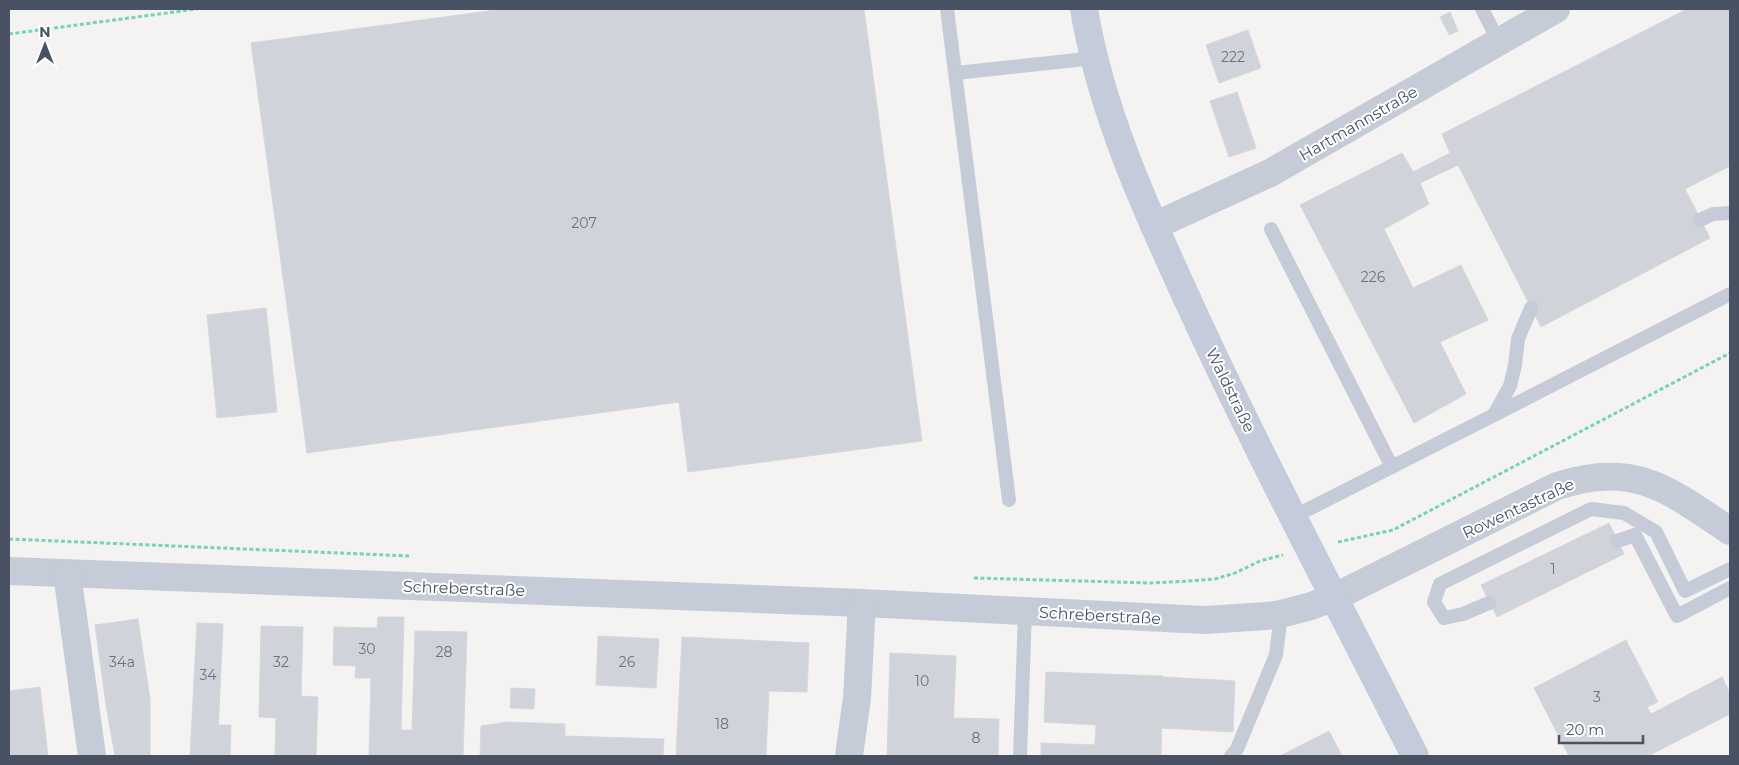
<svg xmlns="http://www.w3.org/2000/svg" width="1739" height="765" viewBox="0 0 1739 765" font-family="Montserrat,sans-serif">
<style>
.building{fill:#d1d3da;stroke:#d6d7de}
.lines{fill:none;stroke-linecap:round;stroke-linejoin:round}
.path{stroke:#75d4b4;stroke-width:3;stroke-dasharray:4 2.5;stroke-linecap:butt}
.service{stroke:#c5ccd7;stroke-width:14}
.minor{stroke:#c5ccd7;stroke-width:28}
.secondary{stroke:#c4ccdc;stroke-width:28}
.labels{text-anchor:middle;stroke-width:4;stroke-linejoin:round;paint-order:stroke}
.number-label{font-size:14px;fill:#6a7280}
.street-label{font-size:16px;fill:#485262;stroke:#fff}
</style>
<rect width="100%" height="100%" fill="#f5f3f2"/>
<g class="building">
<path d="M503,9h361l58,432 -234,31 -9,-70 -372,51 -56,-410z"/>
<path d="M1687,9h43v157l-45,23 25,49 -169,89 -83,-162 -38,18 -7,-11 37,-19 -8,-19z"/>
<path d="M1450,12l8,19 -9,4 -9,-18z"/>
<path d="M1248,30l13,38 -42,15 -13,-38z"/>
<path d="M1237,92l19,56 -27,9 -19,-56z"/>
<path d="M1402,153l18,30 9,21 -45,25 29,59 48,-23 27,55 -48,22 26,52 -52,29 -114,-218z"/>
<path d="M266,308l11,104 -60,6 -10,-103z"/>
<path d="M1609,523l15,31 -127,63 -16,-32z"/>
<path d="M378,617h26l-3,113h11l3,-99 52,1 -4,124h-94l2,-78h-16l1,-12 -23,-1 1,-38 43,1z"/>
<path d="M138,619l12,80 -44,6 -11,-80z"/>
<path d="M197,623l26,1 -6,132h-27z"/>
<path d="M261,626l42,1 -2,69 17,1 -2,58 -41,1 1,-38 -17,-1z"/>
<path d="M598,636l61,3 -3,49 -60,-3z"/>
<path d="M682,637l127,6 -2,49 -38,-1 -3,65h-90z"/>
<path d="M1626,640l32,62 -11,5 4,7 71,-37 8,16v21l-82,42h-79l-35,-68z"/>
<path d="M890,653l66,3 -4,100h-65z"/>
<path d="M1046,672l117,4 -2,80h-67l2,-31 -52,-3z"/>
<path d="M1163,677l72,4 -2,51 -72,-4z"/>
<path d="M40,687l8,69h-39v-65z"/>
<path d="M511,688l24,1 -1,20 -24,-1z"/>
<path d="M150,699v57h-35l-9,-51z"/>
<path d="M953,718l46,1 -1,37h-46z"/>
<path d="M507,722l58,2v12l99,3 -1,17h-157z"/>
<path d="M507,722l-1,34h-26l1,-30z"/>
<path d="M218,725h13l-1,31h-13z"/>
<path d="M1329,731l13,25h-62z"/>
<path d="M1041,743l54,2 -1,11h-53z"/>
</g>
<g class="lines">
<g class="path">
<path d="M9,34l188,-25"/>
<path d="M9,539l401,17"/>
<path d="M1338,542l55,-12 337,-177"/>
<path d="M974,578l177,5 39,-2 25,-2 20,-6 25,-12 23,-6"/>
</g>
<g class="service">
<path d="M947,9l62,491"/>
<path d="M1482,9l17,33"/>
<path d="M956,73l139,-15"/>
<path d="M1700,220l13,-6 17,-1"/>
<path d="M1271,229l121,238"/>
<path d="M1531,308l-13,31 -3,26 -5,21 -16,29 236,-121"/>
<path d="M1293,517l201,-102"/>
<path d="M1617,541l18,-6 42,81 53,-28"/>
<path d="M1489,603l-26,11 -19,4 -10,-16 6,-18 151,-75 33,4 32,19 29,59 45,-22"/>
<path d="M1020,756l5,-145"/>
<path d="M1231,756l6,-7 39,-94 5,-41"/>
</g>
<g class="minor">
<path d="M1154,226l116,-53 286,-164"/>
<path d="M9,571l853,32 343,17 62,-4 14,-2 30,-8 24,-9 222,-111c78,-25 110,3 173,45"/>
<path d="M67,573l25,183"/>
<path d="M849,756l8,-58 5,-95"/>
</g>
<path class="secondary" d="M1084,9c17,103 62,200 105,294 70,153 150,302 226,453"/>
</g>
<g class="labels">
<g class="number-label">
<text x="1233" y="62">222</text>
<text x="584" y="228">207</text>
<text x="1373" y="282">226</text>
<text x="1553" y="574">1</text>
<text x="367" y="654">30</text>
<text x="444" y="657">28</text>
<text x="122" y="667">34a</text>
<text x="281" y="667">32</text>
<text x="627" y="667">26</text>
<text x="208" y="680">34</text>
<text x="922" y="686">10</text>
<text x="1597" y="702">3</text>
<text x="722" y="729">18</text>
<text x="976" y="743">8</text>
</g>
<g class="street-label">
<text transform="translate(1358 123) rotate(-30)" y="6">Hartmannstraße</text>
<text transform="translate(1231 390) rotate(64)" y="6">Waldstraße</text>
<text transform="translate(1518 508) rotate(-25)" y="6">Rowentastraße</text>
<text transform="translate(464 588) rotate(2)" y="6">Schreberstraße</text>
<text transform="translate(1100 615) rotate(3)" y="6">Schreberstraße</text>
</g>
</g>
<rect width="1739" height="765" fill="none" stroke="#485262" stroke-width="20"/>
<g transform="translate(45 45)" stroke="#ffffff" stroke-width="4" paint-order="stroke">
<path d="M0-4L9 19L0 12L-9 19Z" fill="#485262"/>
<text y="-8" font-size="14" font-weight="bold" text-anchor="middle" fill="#485262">N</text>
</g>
<path d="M1559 735v8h84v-8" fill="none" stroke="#485262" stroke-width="2.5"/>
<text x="1566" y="735" font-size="15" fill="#485262" stroke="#ffffff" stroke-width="4" paint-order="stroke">20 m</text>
</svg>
